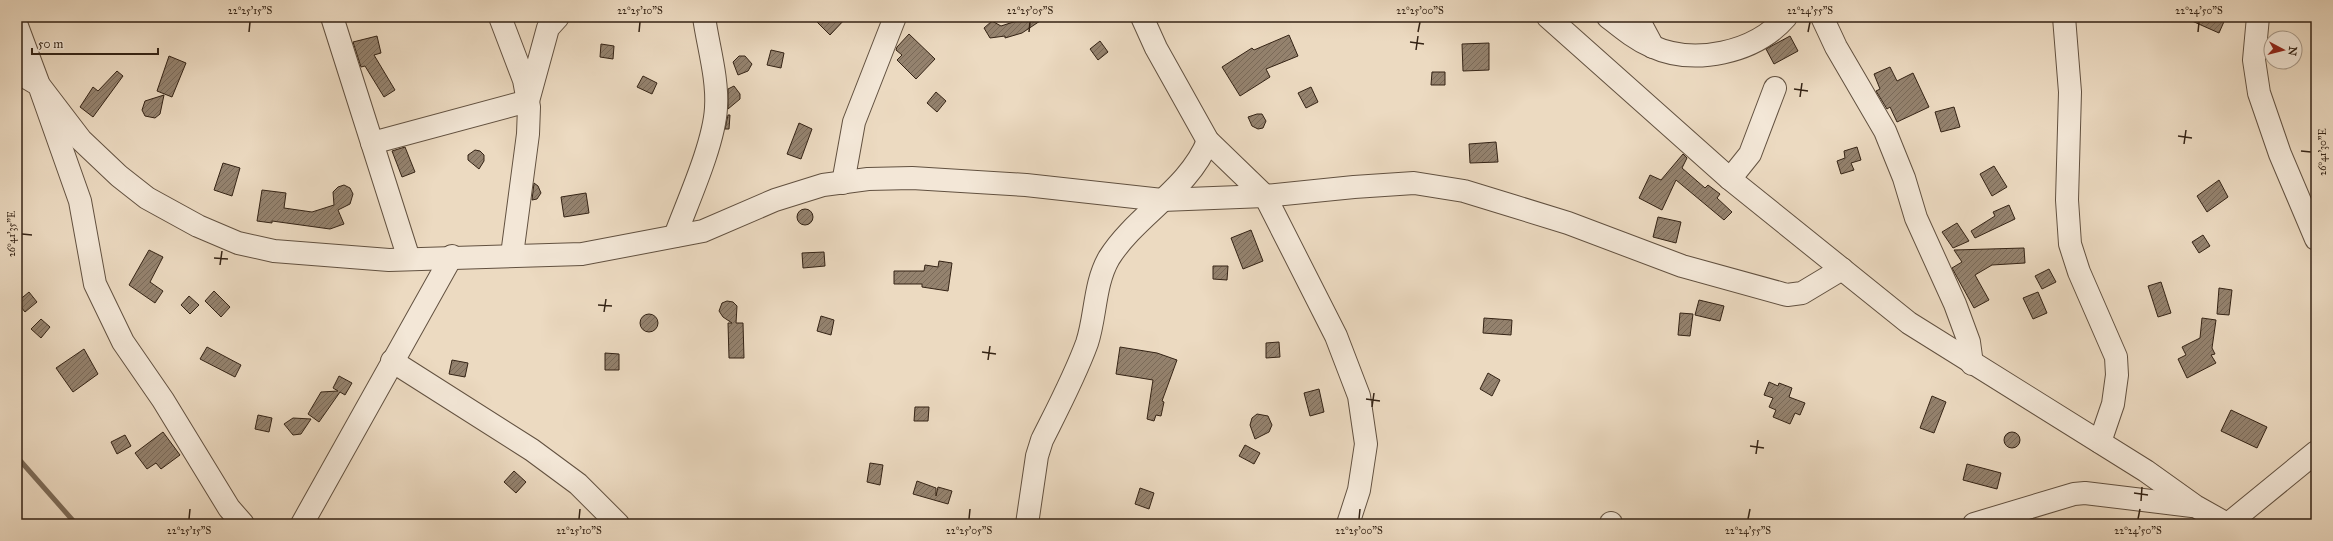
<svg xmlns="http://www.w3.org/2000/svg" width="2333" height="541" viewBox="0 0 2333 541" font-family="'IM FELL Great Primer',serif">
<style>
.lines{fill:none;stroke-linecap:round;stroke-linejoin:round}
.stream{stroke:#7d6c59;stroke-width:5}
.building{fill:url(#building-hatch);stroke:#342315}
.minor-casing{stroke:#625140;stroke-width:24}
.minor{stroke:#f3e7d7;stroke-width:22}
.ticks{fill:none;stroke:#342315;stroke-width:1.5}
.neatline{fill:none;stroke:#342315;stroke-width:1.5}
.ticks-label{font-size:10px;text-anchor:middle;fill:#342315}
</style>
<defs>
<pattern id="building-hatch" width="6" height="6" patternUnits="userSpaceOnUse"><rect width="6" height="6" fill="#94826e"/><path d="M-1 1l2-2M0 6l6-6M5 7l2-2" fill="none" stroke="#7a6a59"/></pattern>
</defs>
<rect width="100%" height="100%" fill="#ecdac1"/>
<filter id="stains"><feTurbulence type="fractalNoise" baseFrequency=".005" numOctaves="4"/><feColorMatrix values="0 0 0 0 .2 0 0 0 0 .09 0 0 0 0 .02 0 0 0 .5 -.17"/></filter>
<radialGradient id="worn" r=".72"><stop offset=".6" stop-color="#630" stop-opacity="0"/><stop offset="1" stop-color="#630" stop-opacity=".3"/></radialGradient>
<g class="lines">
<path class="stream" d="M17,457l59,67"/>
</g>
<g class="building">
<path d="M812,17h35l-17,18z"/>
<path d="M1029,17h17l-24,16 -17,5v-2l-15,2 -6,-10 8,-7 9,5z"/>
<path d="M2183,17h43l-7,16z"/>
<path d="M909,34l26,25 -19,20 -19,-19 5,-5 -6,-5 1,-3z"/>
<path d="M1289,35l9,21 -32,13 4,8 -30,19 -18,-29 30,-19 2,2z"/>
<path d="M377,36l4,17 -7,2 21,35 -11,7 -19,-31 -4,1 -8,-25z"/>
<path d="M1790,36l8,15 -24,13 -8,-15z"/>
<path d="M1100,41l8,11 -10,8 -8,-11z"/>
<path d="M1489,43v27l-26,1 -1,-27z"/>
<path d="M601,44l13,2 -1,13 -13,-2z"/>
<path d="M771,50l13,3 -3,15 -14,-3z"/>
<path d="M169,56l17,7 -14,34 -15,-6z"/>
<path d="M739,56h6l7,8 -4,7 -10,4 -5,-13z"/>
<path d="M1890,67l7,14 16,-8 16,34 -32,15 -7,-15 -3,2 -11,-18 4,-2 -6,-15z"/>
<path d="M117,71l6,5 -30,41 -13,-10 13,-20 5,4z"/>
<path d="M1432,72h13v13h-14z"/>
<path d="M643,76l14,7 -5,11 -15,-7z"/>
<path d="M734,86l6,8v5l-12,10v-20z"/>
<path d="M1311,87l7,15 -12,6 -8,-15z"/>
<path d="M936,92l10,9 -9,11 -10,-9z"/>
<path d="M164,95l-4,19 -5,4 -10,-2 -3,-6 3,-9z"/>
<path d="M1954,107l6,20 -19,5 -6,-20z"/>
<path d="M1257,114h5l4,7 -3,7 -5,1 -6,-3 -4,-9z"/>
<path d="M728,115h2l-1,14h-4z"/>
<path d="M799,123l13,6 -11,30 -14,-5z"/>
<path d="M1496,142l2,20 -28,1 -1,-19z"/>
<path d="M405,147l10,25 -13,5 -10,-26z"/>
<path d="M1857,147l4,13 -10,3 3,7 -13,4 -4,-13 8,-3 -1,-7z"/>
<path d="M475,150l5,1 4,4v6l-5,8 -11,-9v-5z"/>
<path d="M1683,154l4,4 -5,10 23,20 3,-3 12,9 -3,4 15,14 -8,8 -48,-40 -14,30 -23,-12 11,-23 11,5z"/>
<path d="M223,163l17,5 -8,28 -18,-6z"/>
<path d="M1994,166l13,21 -15,9 -12,-22z"/>
<path d="M2219,180l9,17 -21,15 -10,-16z"/>
<path d="M534,183l4,3 3,7 -4,6 -5,1z"/>
<path d="M344,185l6,3 3,6 -3,10 -12,6 6,14 -14,5 -58,-8v2l-15,-2 5,-31 24,3 -2,15 28,4 22,-7 -1,-13 5,-5z"/>
<path d="M586,193l3,20 -25,4 -3,-20z"/>
<path d="M2009,205l6,14 -40,19 -4,-7 24,-15 -2,-4z"/>
<circle cx="805" cy="217" r="8"/>
<path d="M1658,217l23,5 -5,21 -23,-6z"/>
<path d="M1957,223l12,18 -16,7 -11,-16z"/>
<path d="M1251,230l12,31 -20,8 -12,-31z"/>
<path d="M2203,235l7,11 -11,7 -7,-11z"/>
<path d="M2024,248l1,15 -33,2 -17,10 14,25 -15,8 -22,-40 10,-6 -8,-12z"/>
<path d="M149,250l14,7 -13,25 13,9 -8,12 -26,-18z"/>
<path d="M824,252l1,14 -22,2 -1,-15z"/>
<path d="M939,261l13,2 -4,28 -26,-4v-3h-28v-13h30l1,-6 13,2z"/>
<path d="M1213,266h15l-1,14 -14,-1z"/>
<path d="M2049,269l7,13 -14,7 -7,-13z"/>
<path d="M2161,282l10,31 -13,4 -10,-31z"/>
<path d="M2219,288l13,2 -3,25 -12,-1z"/>
<path d="M214,291l16,16 -9,10 -16,-16z"/>
<path d="M29,292l8,10 -12,10 -8,-10z"/>
<path d="M2038,292l9,21 -14,6 -10,-21z"/>
<path d="M189,296l10,9 -9,9 -9,-9z"/>
<path d="M1699,300l25,6 -4,15 -25,-6z"/>
<path d="M727,301l6,1 4,4 -1,17h7l1,35h-15l-1,-35h4l-9,-6 -4,-6 3,-8z"/>
<path d="M1680,313l13,1 -3,22 -12,-1z"/>
<circle cx="649" cy="323" r="9"/>
<path d="M821,316l13,4 -3,15 -14,-4z"/>
<path d="M1484,318l28,2 -1,15 -28,-2z"/>
<path d="M2202,318l14,2 -4,28 3,6 -4,1 5,8 -29,15 -9,-19 8,-4 -4,-8 18,-9z"/>
<path d="M41,319l9,8 -9,11 -10,-9z"/>
<path d="M1279,342l1,15 -14,1v-15z"/>
<path d="M207,347l34,18 -6,12 -35,-18z"/>
<path d="M1120,347l37,6 20,7 -15,41 2,1 -3,14 -5,-1 -2,6 -7,-2 6,-39 -37,-6z"/>
<path d="M84,349l14,25 -25,18 -17,-24z"/>
<path d="M605,353l14,1v16h-14z"/>
<path d="M452,360l16,3 -3,14 -16,-3z"/>
<path d="M1488,373l12,7 -8,16 -12,-7z"/>
<path d="M339,376l13,7 -7,12 -5,-3 -21,30 -11,-8 13,-22 17,-1 -5,-3z"/>
<path d="M1769,382l9,4 1,-3 13,5 -3,9 16,6 -5,12 -5,-2 -5,11 -17,-7 3,-7 -7,-3 4,-9 -9,-3z"/>
<path d="M1319,389l5,23 -14,4 -6,-23z"/>
<path d="M1932,396l14,6 -12,31 -14,-5z"/>
<path d="M915,407h14l-1,14h-14z"/>
<path d="M2231,410l36,17 -10,21 -36,-17z"/>
<path d="M1257,414l11,2 4,9 -3,7 -14,7 -5,-14 2,-7z"/>
<path d="M258,415l14,3 -3,14 -14,-3z"/>
<path d="M293,418l18,1 -10,15 -8,1 -9,-11z"/>
<circle cx="2012" cy="440" r="8"/>
<path d="M163,432l17,23 -19,14 -5,-6 -9,6 -12,-16z"/>
<path d="M125,435l6,11 -14,8 -6,-12z"/>
<path d="M1245,445l15,8 -6,11 -15,-8z"/>
<path d="M870,463l13,2 -3,20 -13,-3z"/>
<path d="M1967,464l34,9 -4,16 -34,-9z"/>
<path d="M514,471l12,11 -10,11 -12,-11z"/>
<path d="M917,481l19,7v8l2,-9 14,4 -4,13 -35,-10z"/>
<path d="M1140,488l14,5 -5,16 -14,-5z"/>
</g>
<g class="lines">
<defs>
<g id="minor">
<path d="M332,17l77,242"/>
<path d="M500,17l24,63 5,27 -1,27 -16,121"/>
<path d="M1142,17l14,31 52,93 57,55 71,140 23,60 7,48 -7,46 -11,34"/>
<path d="M1548,17l182,162 179,144 237,148 49,35 32,18"/>
<path d="M1608,17c14,11 27,22 43,29 43,20 104,7 135,-29"/>
<path d="M1637,17l16,30"/>
<path d="M1822,17l14,30 49,84 19,47 12,40 39,86 14,38 3,22"/>
<path d="M2064,17l6,75 -3,108 3,44 9,28 37,85 1,18 -4,29 -13,38"/>
<path d="M2258,17l-4,43 5,33 21,61 36,85"/>
<path d="M17,26l22,59 42,55 38,36 28,22 51,28 40,17 36,8 115,9 193,-6 121,-23 72,-31 48,-15 45,-6 44,-1 114,7 136,15 103,-4 89,-9 60,-4 50,8 49,15 55,17 114,43 105,29 15,-2 40,-24"/>
<path d="M17,72l22,13 41,116 15,83 28,58 40,58 66,108 14,16"/>
<path d="M372,143l156,-42 20,-73 10,-11"/>
<path d="M1730,179l20,-25 25,-66"/>
<path d="M843,183l11,-61 41,-105"/>
<path d="M675,236c13,-35 39,-92 41,-128 2,-30 -8,-62 -12,-91"/>
<path d="M392,361l140,89 46,34 40,40"/>
<path d="M302,524l150,-268"/>
<path d="M1027,524l10,-68 5,-16c16,-32 33,-64 45,-97 9,-27 7,-59 22,-85 27,-43 80,-69 99,-117"/>
<path d="M1611,524v-1"/>
<path d="M1974,524l100,-30 11,-1 107,13"/>
<path d="M2228,524l88,-72"/>
</g>
</defs>
<use href="#minor" class="minor-casing"/>
<use href="#minor" class="minor"/>
</g>
<path class="ticks" d="M249,32l1,-10M639,32l1,-10M1029,32l1,-10M1418,32l2,-10M1808,32l2,-10M2198,32l1,-10M1410,42l14,2M1416,50l2,-14M1794,89l14,2M1800,97l2,-14M2178,136l14,2M2184,144l2,-14M2301,151l10,1M22,234l10,1M214,258l14,1M220,265l2,-14M598,305l14,1M604,312l2,-13M982,352l14,2M988,360l2,-14M1366,399l14,2M1372,407l2,-14M1750,446l14,2M1756,454l2,-14M2134,493l14,2M2141,501l1,-14M189,519l1,-10M579,519l1,-10M969,519l1,-10M1359,519l1,-10M1748,519l2,-10M2138,519l2,-10"/>
<rect width="2333" height="541" fill="none" stroke="#ecdac1" stroke-width="44"/>
<g transform="translate(2283 50) rotate(97)"><circle r="19" fill="#f3e7d7" stroke="#a79989"/>
<path d="M0-3L7 15L0 10L-7 15Z" fill="#8f2418"/>
<text y="-6" font-size="11" font-weight="bold" text-anchor="middle" fill="#342315">N</text>
</g>
<path d="M32 48v6h126v-6" fill="none" stroke="#342315" stroke-width="2"/>
<text x="38" y="48" font-size="12" fill="#342315" stroke="#f3e7d7" stroke-width="3" paint-order="stroke">50 m</text>
<rect x="22" y="22" width="2289" height="497" class="neatline"/>
<g class="ticks-label">
<text x="250" y="14">22°25'15"S</text>
<text x="640" y="14">22°25'10"S</text>
<text x="1030" y="14">22°25'05"S</text>
<text x="1420" y="14">22°25'00"S</text>
<text x="1810" y="14">22°24'55"S</text>
<text x="2199" y="14">22°24'50"S</text>
<text transform="translate(2322 152) rotate(-90)" y="4">26°41'30"E</text>
<text transform="translate(11 234) rotate(-90)" y="4">26°41'35"E</text>
<text x="189" y="534">22°25'15"S</text>
<text x="579" y="534">22°25'10"S</text>
<text x="969" y="534">22°25'05"S</text>
<text x="1359" y="534">22°25'00"S</text>
<text x="1748" y="534">22°24'55"S</text>
<text x="2138" y="534">22°24'50"S</text>
</g>
<rect width="100%" height="100%" filter="url(#stains)"/>
<rect width="100%" height="100%" fill="url(#worn)"/>
</svg>
